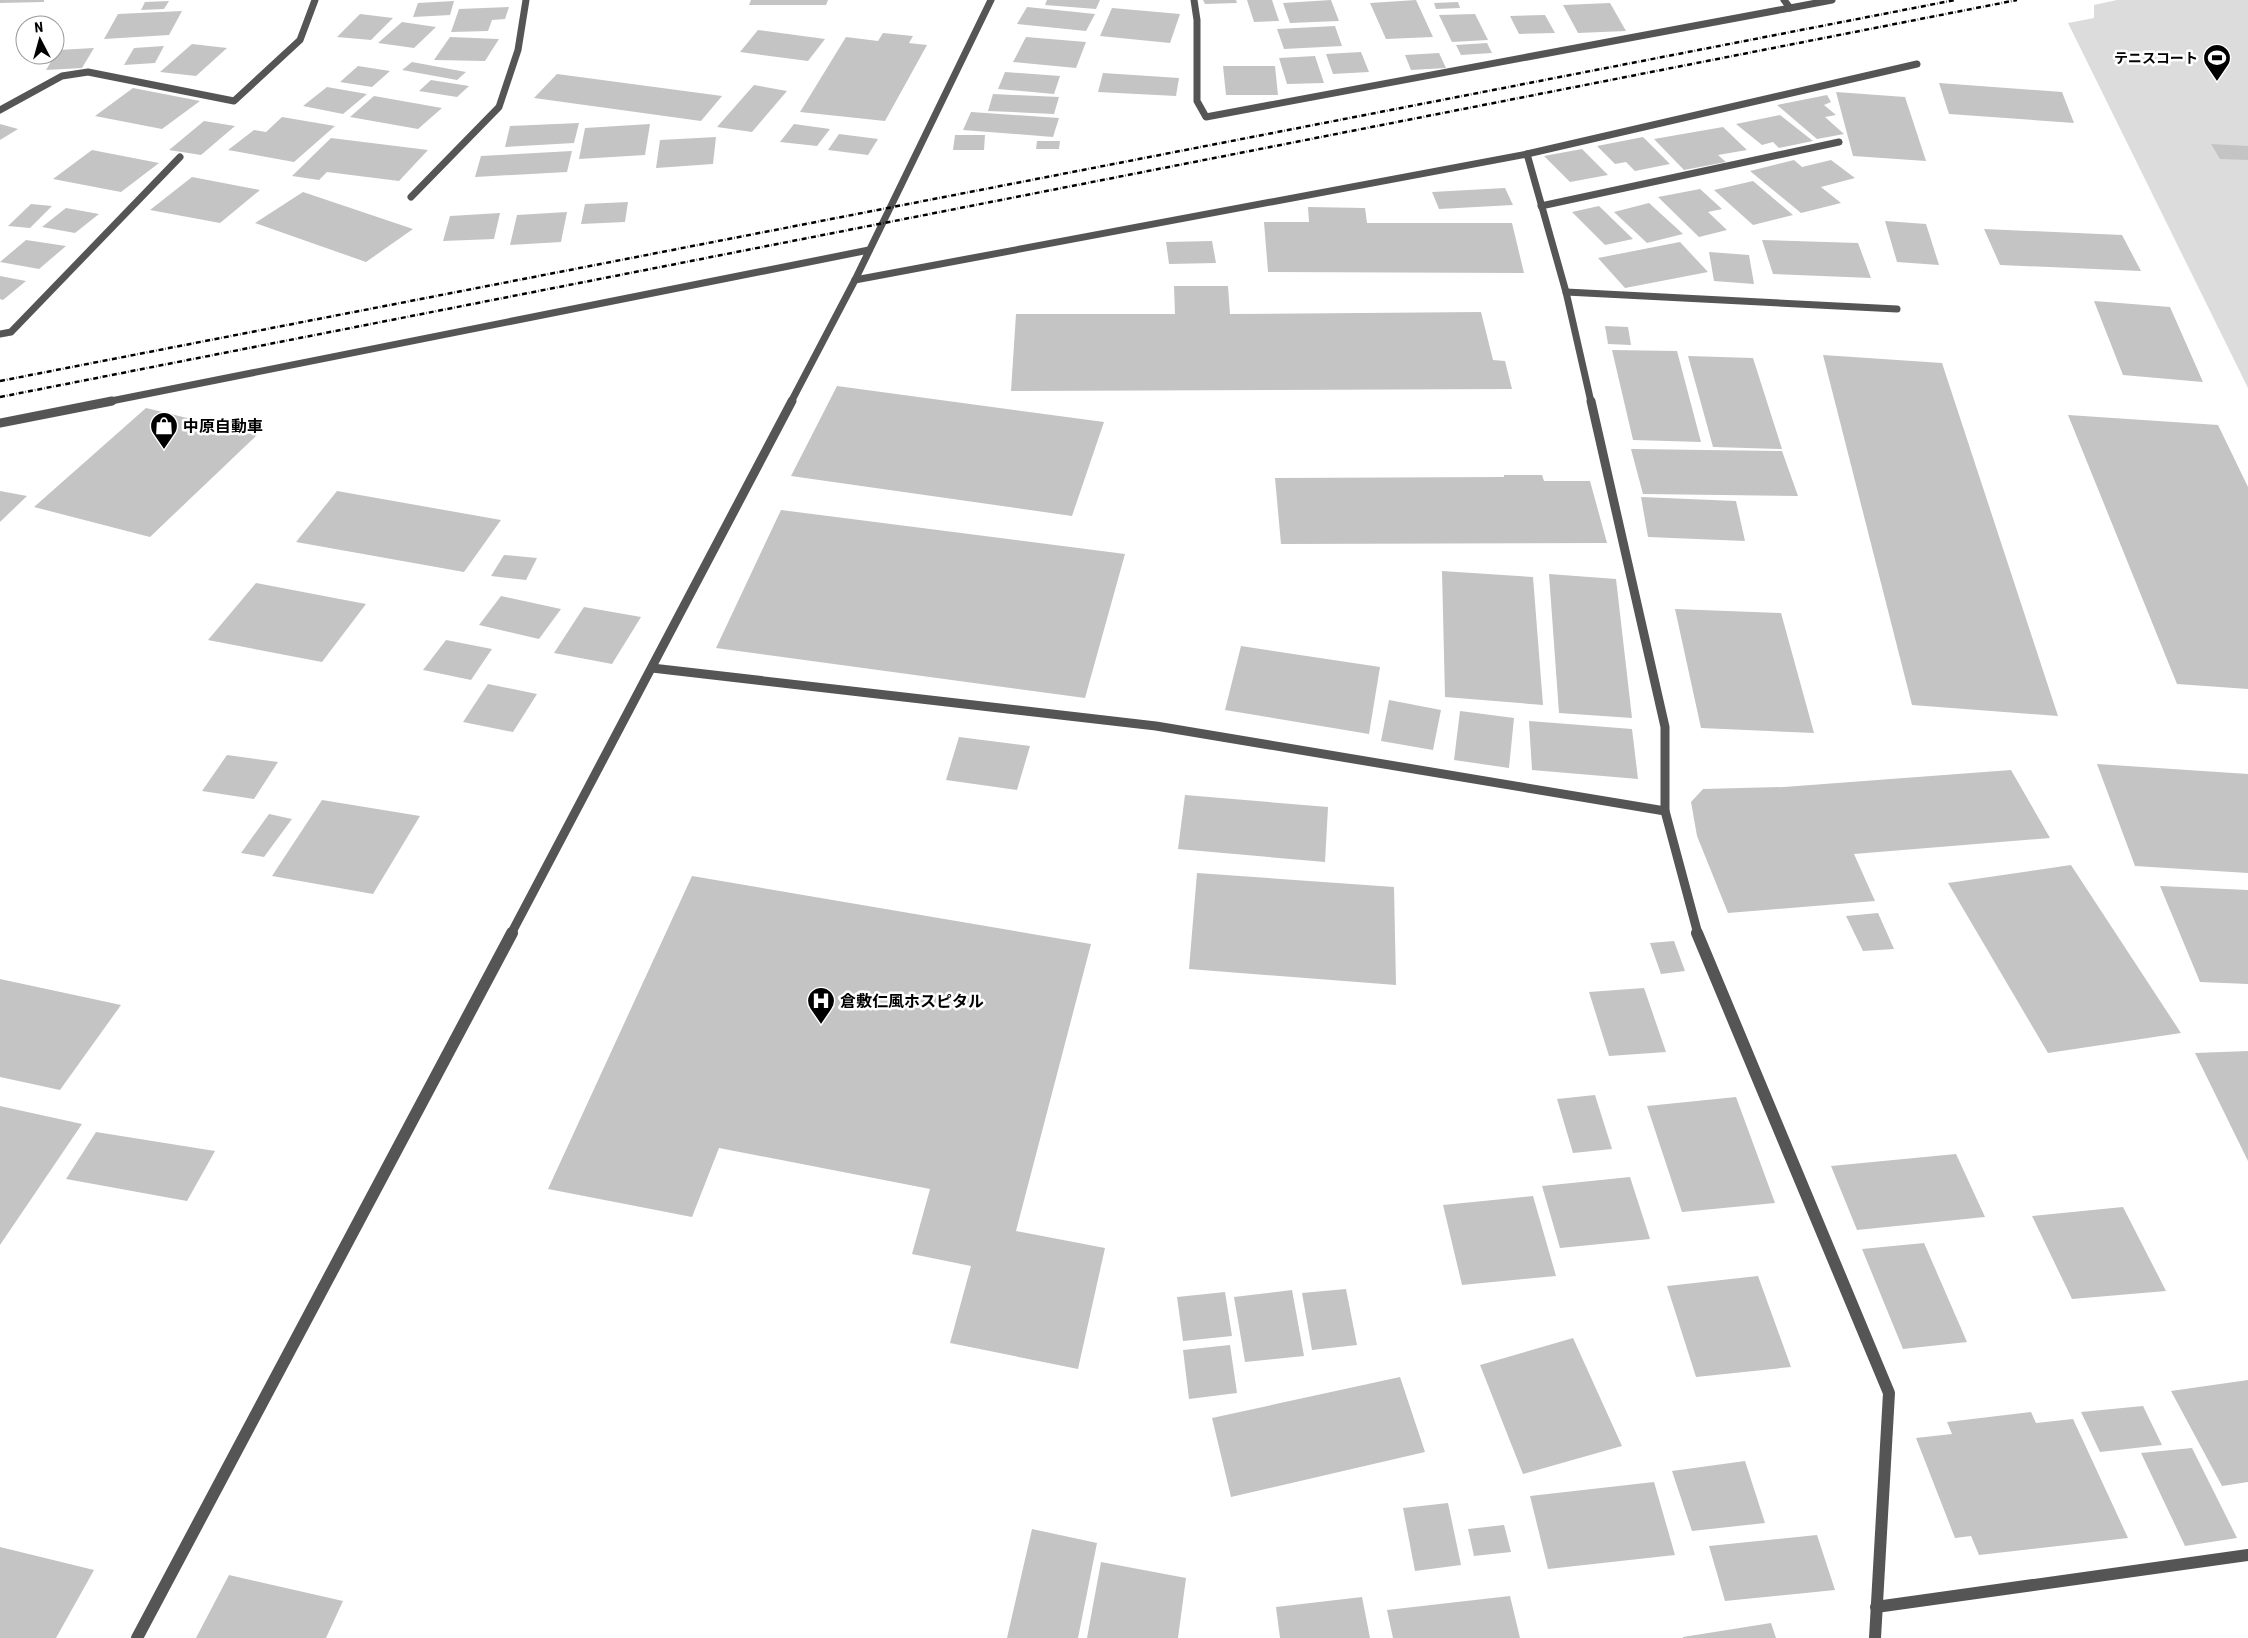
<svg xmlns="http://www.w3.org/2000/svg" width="2248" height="1638" viewBox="0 0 2248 1638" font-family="'Roboto Condensed','Noto Sans JP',sans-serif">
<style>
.green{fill:#dcdcdc}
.building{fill:#c4c4c4}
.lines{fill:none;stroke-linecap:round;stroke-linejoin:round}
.street-far2{stroke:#555;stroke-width:7}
.street-far1{stroke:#555;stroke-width:9}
.street{stroke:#555;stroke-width:12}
.rail{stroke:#000;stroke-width:2.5;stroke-dasharray:5 2 0.5 2;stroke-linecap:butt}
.labels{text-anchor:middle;stroke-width:5;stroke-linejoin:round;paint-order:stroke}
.far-poi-label{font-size:14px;font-weight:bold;fill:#000;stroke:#fff;text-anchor:end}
.poi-label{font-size:16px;font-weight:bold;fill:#000;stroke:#fff;text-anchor:start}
</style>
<rect width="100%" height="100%" fill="#fff"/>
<path class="green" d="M2117,0h131v388l-180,-365 26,-5v-13z"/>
<g class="building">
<path d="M0,0h44v2l-44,1z"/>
<path d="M751,0h77l-2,5h-77z"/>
<path d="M1047,0h53l-4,9 -51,-4z"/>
<path d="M1203,0h33l1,3 -32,1z"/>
<path d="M1247,0h25l7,21 -25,1z"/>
<path d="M1331,0l8,21 -49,2 -7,-20z"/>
<path d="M1416,0l17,37 -47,2 -16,-36z"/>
<path d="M169,1l-5,8 -23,1 4,-8z"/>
<path d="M454,1l-4,14 -37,2 5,-14z"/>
<path d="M1458,2l2,6 -24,1 -2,-6z"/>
<path d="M1610,3l16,28 -48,2 -15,-28z"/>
<path d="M509,7l-4,12 -13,1 -4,11 -37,1 8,-23z"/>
<path d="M1027,7l68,7 -9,17 -69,-7z"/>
<path d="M1112,8l68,6 -10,29 -70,-7z"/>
<path d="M182,11l-13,24 -65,4 14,-25z"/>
<path d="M360,14l33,4 -22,22 -34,-3z"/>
<path d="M1475,14l13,26 -36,2 -13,-27z"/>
<path d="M1545,15l10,18 -36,1 -9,-18z"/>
<path d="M402,22l34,5 -22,21 -36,-5z"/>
<path d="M1335,26l7,20 -58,3 -7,-20z"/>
<path d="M758,30l67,9 -17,22 -68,-9z"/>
<path d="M883,33l30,3 -4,7 18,2 -42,76 -85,-9 46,-75 32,4z"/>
<path d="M450,37l49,2 -14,22 -51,-1z"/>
<path d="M1026,37l60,5 -10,26 -63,-6z"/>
<path d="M1487,43l5,10 -31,2 -5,-10z"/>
<path d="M192,44l35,4 -31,28 -36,-4z"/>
<path d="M164,46l-9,17 -31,2 10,-17z"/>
<path d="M94,48l-12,20 -36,2 12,-20z"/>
<path d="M1361,52l8,20 -36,2 -7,-20z"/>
<path d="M1439,53l7,15 -35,2 -6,-15z"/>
<path d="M1315,56l9,27 -37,1 -8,-26z"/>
<path d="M412,62l54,10 -9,8 -55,-10z"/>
<path d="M358,66l32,5 -18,16 -32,-5z"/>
<path d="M1223,66h52l3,29h-52z"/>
<path d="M1005,72l55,4 -6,18 -56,-5z"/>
<path d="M1103,73l76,5 -3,18 -78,-4z"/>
<path d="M557,74l165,22 -21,25 -167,-23z"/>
<path d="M431,80l38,6 -12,11 -38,-6z"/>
<path d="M1939,83l123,9 12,31 -125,-9z"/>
<path d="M754,85l33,6 -35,41 -35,-5z"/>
<path d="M327,87l40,7 -24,20 -40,-8z"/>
<path d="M133,88l67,13 -38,28 -67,-13z"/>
<path d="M1836,92l69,5 21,64 -73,-5z"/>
<path d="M993,94l66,3 -5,17 -66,-3z"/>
<path d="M1827,95l4,7 -7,3 12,10 -11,2 19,17 -27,5 -40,-34z"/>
<path d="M374,96l68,12 -24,21 -68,-12z"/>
<path d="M971,112l88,6 -6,19 -90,-7z"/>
<path d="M1780,115l33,26 -34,7 -6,-6 -11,3 -26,-21z"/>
<path d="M282,117l53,9 -41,36 -66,-12 26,-20 12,2z"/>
<path d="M204,121l31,5 -34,29 -32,-5z"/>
<path d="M579,123l-5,20 -69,4 5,-21z"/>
<path d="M0,124l18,5 -18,11z"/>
<path d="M650,124l-5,31 -66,4 6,-31z"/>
<path d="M794,124l36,5 -13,17 -37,-4z"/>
<path d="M1723,127l24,23 -29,5 8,7 -42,8 -30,-31z"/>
<path d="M839,134l39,5 -10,16 -40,-5z"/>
<path d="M955,135h30l-1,15h-31z"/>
<path d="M716,137l-3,27 -57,4 4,-28z"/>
<path d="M1643,137l27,27 -35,7 -9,-9 -11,2 -18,-18z"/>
<path d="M331,138l97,12 -29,31 -72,-9 -8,8 -27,-4z"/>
<path d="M1037,141h23l-1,8h-23z"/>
<path d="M2211,144l37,2v14l-28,-1z"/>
<path d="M1582,149l26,26 -38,7 -26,-26z"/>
<path d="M92,150l67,13 -38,29 -68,-13z"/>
<path d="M572,151l-5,21 -92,5 6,-21z"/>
<path d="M1794,160l8,7 29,-7 24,18 -34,9 20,16 -40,10 -51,-42z"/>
<path d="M192,177l68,13 -40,33 -70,-13z"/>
<path d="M1753,181l40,34 -40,10 -39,-35z"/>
<path d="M1505,188l8,17 -74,4 -7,-17z"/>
<path d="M1700,189l22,20 -14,3 19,18 -28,7 -41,-40z"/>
<path d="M303,192l110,37 -47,33 -111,-39z"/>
<path d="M628,202l-3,20 -44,2 4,-20z"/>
<path d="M1649,203l34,31 -36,9 -33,-31z"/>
<path d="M31,204l21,2 -22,22 -22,-2z"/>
<path d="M1599,206l34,33 -28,6 -33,-33z"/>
<path d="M1308,207l57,1 2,15h145l12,50 -256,-1 -4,-50h45z"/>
<path d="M66,208l33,6 -24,19 -33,-6z"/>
<path d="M567,212l-6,30 -51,3 7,-30z"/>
<path d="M500,213l-6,26 -51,2 7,-25z"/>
<path d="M1885,221l41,3 13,41 -42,-3z"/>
<path d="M1984,229l138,6 19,36 -141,-6z"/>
<path d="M26,240l40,6 -27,23 -39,-7z"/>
<path d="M1762,240l96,3 13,35 -98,-4z"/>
<path d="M1212,241l4,22 -47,1 -3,-22z"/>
<path d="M1680,242l28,30 -83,16 -27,-30z"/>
<path d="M1709,252l40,3 5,29 -40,-3z"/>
<path d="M0,276l26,5 -23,19 -3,-1z"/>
<path d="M1174,286h54l2,28 251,-2 12,48 12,1 7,28 -501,2 5,-77h159z"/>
<path d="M2094,301l76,6 33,75 -80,-7z"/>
<path d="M1605,326l23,1 3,18 -23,-1z"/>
<path d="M1612,350l65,1 24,91 -68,-2z"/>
<path d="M1823,355l119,8 116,353 -146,-11z"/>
<path d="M1688,356l65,2 29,91 -69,-2z"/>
<path d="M837,386l267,36 -32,94 -281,-40z"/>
<path d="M146,408l111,27 -107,102 -116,-30z"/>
<path d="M2068,415l150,10 30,62v202l-71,-5z"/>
<path d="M1631,449l151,2 16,45 -155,-2z"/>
<path d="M1504,475h38l2,6h46l17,62 -326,1 -6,-66 229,-1z"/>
<path d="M0,491l27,5 -27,26z"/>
<path d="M337,491l164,29 -37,52 -168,-30z"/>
<path d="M1641,497l95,4 9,40 -97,-4z"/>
<path d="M781,510l344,44 -40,144 -369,-50z"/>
<path d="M504,555l33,3 -11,22 -35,-4z"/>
<path d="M1442,571l91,6 10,128 -98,-8z"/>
<path d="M1549,574l67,5 16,139 -73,-5z"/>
<path d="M256,583l110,21 -44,58 -114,-22z"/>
<path d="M501,596l60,13 -22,30 -60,-14z"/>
<path d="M584,607l57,10 -29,47 -58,-11z"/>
<path d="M1675,609l106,4 33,120 -113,-5z"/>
<path d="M446,640l46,9 -21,31 -48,-10z"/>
<path d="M1241,646l139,21 -11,67 -144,-24z"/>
<path d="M488,684l49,10 -24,38 -50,-10z"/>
<path d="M1389,700l52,10 -8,40 -52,-9z"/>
<path d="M1460,711l54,7 -5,50 -55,-8z"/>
<path d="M1529,721l103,8 6,50 -106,-9z"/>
<path d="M959,737l71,9 -13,44 -71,-10z"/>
<path d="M227,755l51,7 -24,37 -52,-8z"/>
<path d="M2097,764l151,10v99l-113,-7z"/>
<path d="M2011,770l39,68 -196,16 21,47 -147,12 -31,-77 -6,-34 12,-13 81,-2z"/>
<path d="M1185,795l143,12 -3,55 -147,-13z"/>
<path d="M322,800l98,16 -47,78 -101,-18z"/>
<path d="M269,814l23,5 -28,38 -23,-4z"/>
<path d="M2071,865l110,168 -133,20 -100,-170z"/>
<path d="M1197,873l197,14 2,98 -207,-16z"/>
<path d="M692,876l399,68 -75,287 89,17 -27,121 -128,-26 21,-77 -59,-12 18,-65 -211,-41 -27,69 -144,-28z"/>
<path d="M2160,886l88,4v94l-48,-2z"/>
<path d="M1878,913l16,36 -31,2 -17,-35z"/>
<path d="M1674,941l11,30 -24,3 -11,-31z"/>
<path d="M0,979l121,26 -61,85 -60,-13z"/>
<path d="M1644,988l22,64 -57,4 -20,-64z"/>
<path d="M2248,1051v110l-53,-108z"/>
<path d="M1595,1095l17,54 -39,4 -16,-54z"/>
<path d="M1736,1097l39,106 -93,9 -35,-106z"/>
<path d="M0,1106l82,18 -82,121z"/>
<path d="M96,1132l119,19 -28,50 -121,-22z"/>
<path d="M1956,1154l29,63 -128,13 -26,-64z"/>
<path d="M1630,1177l20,62 -90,9 -18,-62z"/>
<path d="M1533,1196l23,80 -94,9 -19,-80z"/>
<path d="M2123,1207l43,84 -94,8 -40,-83z"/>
<path d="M1924,1243l43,99 -64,7 -41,-100z"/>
<path d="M1758,1276l33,91 -95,10 -29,-91z"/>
<path d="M1346,1289l11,56 -45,5 -10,-57z"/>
<path d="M1292,1290l12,66 -59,6 -11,-65z"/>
<path d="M1225,1292l7,44 -49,5 -6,-44z"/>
<path d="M1573,1338l49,108 -99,28 -43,-109z"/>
<path d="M1230,1345l7,48 -48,6 -6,-49z"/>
<path d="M1400,1377l25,75 -194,45 -19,-79z"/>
<path d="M2248,1380v102l-26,4 -51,-95z"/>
<path d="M2143,1406l19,39 -62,7 -19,-40z"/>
<path d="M2031,1412l5,11 37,-4 55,119 -149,17 -8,-19 -16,2 -39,-100 36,-4 -5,-12z"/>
<path d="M2192,1448l45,90 -52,8 -44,-93z"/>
<path d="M1745,1461l20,62 -73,8 -20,-60z"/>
<path d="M1654,1482l21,73 -127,14 -18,-73z"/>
<path d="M1448,1503l13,62 -46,6 -12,-63z"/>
<path d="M1504,1525l7,27 -37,4 -6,-27z"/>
<path d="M1032,1529l65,14 -19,95h-71z"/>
<path d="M1817,1535l18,55 -110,11 -16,-55z"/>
<path d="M0,1547l94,23 -38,68h-56z"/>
<path d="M1101,1562l85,16 -8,60h-91z"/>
<path d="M229,1575l114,26 -17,37h-130z"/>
<path d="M1510,1596l10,42h-127l-6,-28z"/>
<path d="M1362,1597l8,41h-90l-4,-31z"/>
<path d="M1771,1623l5,15h-93v-1z"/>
</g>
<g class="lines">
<g class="street-far2">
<path d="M1194,0l3,20v81l9,16 584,-109"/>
<path d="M1784,0l6,8 42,-8"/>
<path d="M0,110l62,-34 26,-4 146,29 66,-61 15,-40"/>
<path d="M1527,154l390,-90"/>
<path d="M411,197l88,-90 19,-57 8,-50"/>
<path d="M1541,206l298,-64"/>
<path d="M855,280l672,-126 39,138 25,110"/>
<path d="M1566,292l331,17"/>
<path d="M0,334l11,-2 169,-175"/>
<path d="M106,402l763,-152"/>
<path d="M791,402l64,-122 136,-280"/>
</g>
<g class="street-far1">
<path d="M1591,401l74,326v84l33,123"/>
<path d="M0,423l112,-22"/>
<path d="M652,668l504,58 509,85"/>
<path d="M511,934l281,-533"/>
</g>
<g class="street">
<path d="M1697,933l192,460 -14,245"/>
<path d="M1876,1607l372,-52"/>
<path d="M137,1638l375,-705"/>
</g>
<g class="rail">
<path d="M0,381l1955,-381"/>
<path d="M0,397l2017,-397"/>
</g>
</g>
<defs>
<symbol id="stadium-pin" viewBox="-11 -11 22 30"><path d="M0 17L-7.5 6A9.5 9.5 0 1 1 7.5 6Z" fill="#000" stroke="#fff"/><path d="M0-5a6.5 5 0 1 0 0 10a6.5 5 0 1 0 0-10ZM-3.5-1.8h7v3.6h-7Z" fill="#fff"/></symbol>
<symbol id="shop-pin" viewBox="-11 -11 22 30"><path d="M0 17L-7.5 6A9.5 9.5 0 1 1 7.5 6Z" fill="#000" stroke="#fff"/><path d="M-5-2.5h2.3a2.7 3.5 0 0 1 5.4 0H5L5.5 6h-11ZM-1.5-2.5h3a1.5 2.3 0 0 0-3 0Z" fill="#fff"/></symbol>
<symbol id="hospital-pin" viewBox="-11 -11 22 30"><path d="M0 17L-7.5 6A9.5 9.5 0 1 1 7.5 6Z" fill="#000" stroke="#fff"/><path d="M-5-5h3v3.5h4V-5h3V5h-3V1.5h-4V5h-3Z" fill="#fff"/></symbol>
</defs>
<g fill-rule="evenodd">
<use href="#stadium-pin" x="2201" y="42" width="32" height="43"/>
<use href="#shop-pin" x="148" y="410" width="32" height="43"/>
<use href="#hospital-pin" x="805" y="985" width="32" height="43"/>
</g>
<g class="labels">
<g class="far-poi-label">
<text x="2198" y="63">テニスコート</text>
</g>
<g class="poi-label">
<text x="183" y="432">中原自動車</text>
<text x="840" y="1007">倉敷仁風ホスピタル</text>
</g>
</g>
<g transform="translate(40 40) rotate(354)"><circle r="24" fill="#ffffff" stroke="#999999"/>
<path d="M0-4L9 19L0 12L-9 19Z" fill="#000000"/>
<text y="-8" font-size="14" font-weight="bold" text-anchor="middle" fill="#000000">N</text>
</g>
</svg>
